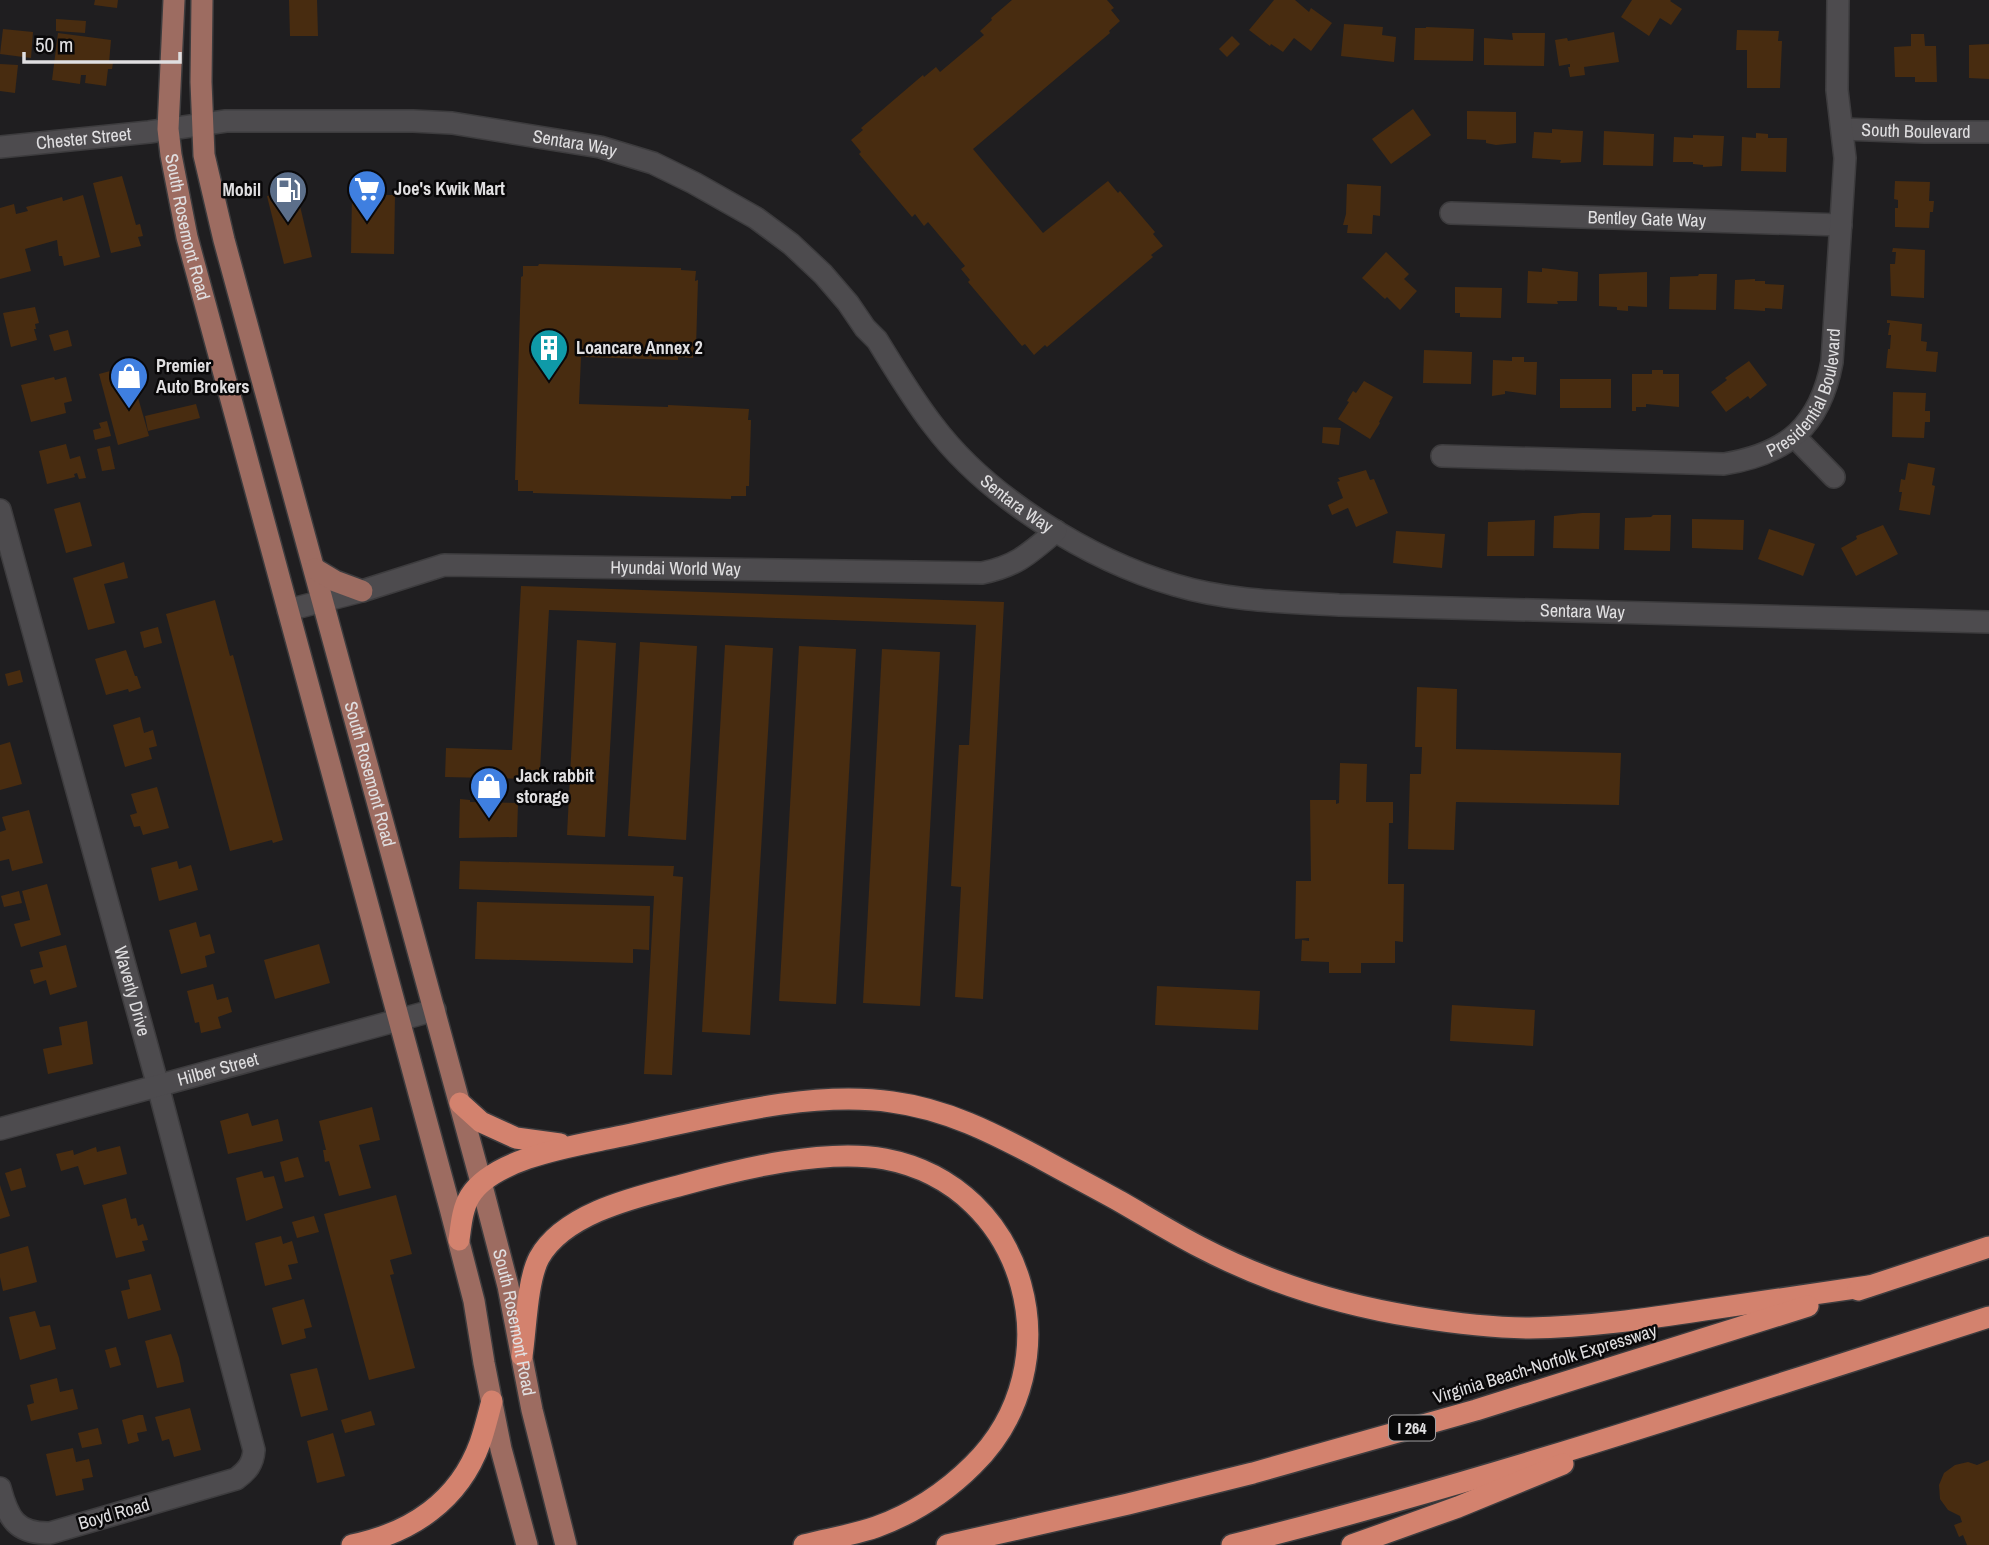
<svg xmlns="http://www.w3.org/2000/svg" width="1989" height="1545" viewBox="0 0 1989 1545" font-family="'Archivo Narrow',sans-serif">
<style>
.building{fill:#482c10}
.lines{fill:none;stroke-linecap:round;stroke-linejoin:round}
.minor-casing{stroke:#3d3c3e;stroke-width:24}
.major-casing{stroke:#3d3c3e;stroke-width:24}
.highway-casing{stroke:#3d3c3e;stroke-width:24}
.minor{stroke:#4d4b4e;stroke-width:21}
.major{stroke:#9d6c61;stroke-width:21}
.highway{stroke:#d3826e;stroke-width:21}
.labels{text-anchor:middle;stroke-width:5;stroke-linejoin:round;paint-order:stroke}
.shield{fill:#090809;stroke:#a09ea0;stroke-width:2}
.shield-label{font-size:16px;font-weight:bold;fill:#e0dfe1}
.street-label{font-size:18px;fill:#e0dfe1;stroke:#090809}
.poi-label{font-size:18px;font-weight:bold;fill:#e0dfe1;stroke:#090809;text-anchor:start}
</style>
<rect width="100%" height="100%" fill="#1f1e20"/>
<g class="building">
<path d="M95,0h23l-1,8 -23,-3z"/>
<path d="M289,0h28l1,36h-28z"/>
<path d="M1012,0h95l7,8 -3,2 9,11 -11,10 1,2 -137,116 70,84 65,-52 10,12 2,-2 35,41 -2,2 10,12 -12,9 2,2 -106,90 -2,-2 -11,10 -9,-11 -3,2 -54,-64 2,-2 -9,-11 4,-3 -37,-44 -4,4 -9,-12 -3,3 -53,-63 2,-2 -10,-12 12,-10 -2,-2 62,-53 1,2 12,-10 4,5 44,-37 -4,-4 12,-11 -1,-2z"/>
<path d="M1274,0h21l14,12 2,-4 21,15 -21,28 -17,-13 -11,14 -12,-8 -1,2 -21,-16z"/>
<path d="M1632,0h39l-1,1 12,8 -11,16 -11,-7 -11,18 -28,-19z"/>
<path d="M56,19l30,2 -1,12 -29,-2z"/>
<path d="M1344,24l39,3 -1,8 14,2 -2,25 -53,-6z"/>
<path d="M1426,27l48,2 -1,32 -59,-1 1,-32h11z"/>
<path d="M3,29l30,3 -2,26 -31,-4z"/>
<path d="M1737,30l42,1 -1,10h4l-2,47h-33v-38h-11z"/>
<path d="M1614,32l5,30 -35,5 1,8 -15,2 -2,-10h2v-3l-11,2 -4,-26 12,-2 1,3z"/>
<path d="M58,33l53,7 -2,23h4l-1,6h-4l-2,17 -21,-3 1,-8h-5l-1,9 -28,-4z"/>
<path d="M1512,33h33l-1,33 -60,-1v-27l29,2z"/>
<path d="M1911,34h13l1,12h11l1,36h-22v-5h-20l-1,-30 17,-1z"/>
<path d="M1232,36l8,8 -13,13 -8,-8z"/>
<path d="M1989,44v35l-20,-1v-33z"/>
<path d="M0,64l18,1 -3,28 -15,-2z"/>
<path d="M1413,109l18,26 -40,29 -19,-25z"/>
<path d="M1467,111l49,1v31l-20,2 -10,-2v-3l-19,-1z"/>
<path d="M1552,129l31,2 -2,31 -21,1 1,-3 -29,-2 2,-26 18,1z"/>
<path d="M1604,131l50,3 -1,32 -50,-1z"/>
<path d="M1756,133l12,1v4h19l-1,34 -45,-1 1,-34 14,1z"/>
<path d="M1693,135l31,1 -2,30 -19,1v-2l-10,-1v-2h-20l1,-25 19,1z"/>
<path d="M122,176l14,49 4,-1 3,12 -5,1 3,9 -30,7 -18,-70z"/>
<path d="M1895,181l35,1 -1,19h5l-1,11h-3l-1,16 -34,-1v-19h3v-8l-4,-1z"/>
<path d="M1347,184l34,2 -1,30 -7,-1 -1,19 -25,-1 1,-8h-5l3,-11z"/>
<path d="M296,189l16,68 -28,7 -17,-68z"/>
<path d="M83,195l17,62 -36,9 -2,-10h-3l-2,-16 -32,9 6,22 -31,8v-71l14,-4 2,10 12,-3 -2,-4 36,-10 1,4z"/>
<path d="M352,195h43l-1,59 -43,-1z"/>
<path d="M1893,248l32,2 -1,48 -33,-2 -1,-32h5l1,-12h-4z"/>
<path d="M1386,252l23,22 -5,5 13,12 -17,19 -13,-13 -2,2 -23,-21z"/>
<path d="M539,264l142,4v2l15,1 -1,10 3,-1 -2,68h-2l-1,10 -15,-1v3l-97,-3 -2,47 89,3v-2l81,4 -1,11h3l-2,66h-3v10h-15v3l-198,-6v-2h-15v-11h-3l6,-203 2,-1v-10h15z"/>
<path d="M1542,268l36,4 -1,29h-20l1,3 -31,-1 1,-32 14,1z"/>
<path d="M1647,272v35l-19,-1v5l-11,-1v-3l-18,-1v-32z"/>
<path d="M1699,274h18l-1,36 -47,-1 1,-32 28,-1z"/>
<path d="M1755,279v2h10v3l19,1 -2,24 -17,-1v3l-31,-2 1,-29z"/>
<path d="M1455,287l47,1 -1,30 -41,-1v-4h-5z"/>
<path d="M35,307l4,16 -4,1 1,5h-2l3,11 -26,7 -8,-34z"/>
<path d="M1887,320l35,4 -1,17 6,1 -1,9 12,1 -2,20 -50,-4 2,-19h2l1,-14h-3l2,-12h-3z"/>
<path d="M68,330l4,16 -18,5 -5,-16z"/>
<path d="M1424,350l48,2 -1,32 -48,-1z"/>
<path d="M1512,357h12v5h13l-1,33 -31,-4v3l-13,2 1,-36 19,1z"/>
<path d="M1749,361l18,24 -17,14 -2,-3 -22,16 -15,-20 16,-12 -2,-2z"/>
<path d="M129,366l20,70 -31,9 -19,-71z"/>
<path d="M1652,370h11v4h16v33l-33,-3v3h-10v4h-4v-37h20z"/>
<path d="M54,377l1,3 11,-3 6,24 -8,2 2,10 -35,9 -10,-37z"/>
<rect x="1560" y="379" width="51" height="29"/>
<path d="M1364,381l29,16 -14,25 1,1 -10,16 -32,-20 11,-17 -2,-1 6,-10 3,2z"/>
<path d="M1893,392l33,1 -1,18h5v11h-5l-1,16 -32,-1z"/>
<path d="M196,404l4,14 -52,13 -3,-15z"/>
<path d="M107,421l4,15 -16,4 -2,-10 8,-2 -2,-5z"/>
<path d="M1323,427l18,1 -2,17 -17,-2z"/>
<path d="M66,444l4,15 10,-3 6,22 -7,1 -2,-6 -3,1 1,3 -28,7 -8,-33z"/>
<path d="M110,446l5,23 -13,2 -5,-22z"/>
<path d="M1908,463l27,5 -3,17 3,1 -5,29 -31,-5 3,-18h-3l2,-13 4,1z"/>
<path d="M1366,470l4,10 4,-1 14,34 -32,14 -8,-19 -16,7 -4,-10 15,-7 -6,-16 3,-1 -2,-3z"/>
<path d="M80,502l12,44 -26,7 -12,-44z"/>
<path d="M1582,513h18l-1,36 -46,-1 1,-32z"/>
<path d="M1653,515h18l-1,36 -46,-1 1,-32 26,-1z"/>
<path d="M1692,519l52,1 -1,30 -51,-2z"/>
<path d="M1535,520l-1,36h-47l1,-34z"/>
<path d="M1883,525l15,29 -42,22 -15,-28 16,-9 -1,-3z"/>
<path d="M1769,529l46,15 -12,32 -45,-17z"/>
<path d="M1396,531l49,3 -3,34 -49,-5z"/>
<path d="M124,562l4,16 -24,6 11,39 -27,7 -15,-52z"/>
<path d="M521,586l483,16 -21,397 -28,-2 6,-110 -10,-1 8,-141h10l7,-120 -427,-15 -9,160h-9v9l-86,-2 1,-29 66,2z"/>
<path d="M215,600l15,56 3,-1 50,185 -10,3 -1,-3 -42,11 -64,-237z"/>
<path d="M158,627l4,16 -18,5 -4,-16z"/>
<path d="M577,640l39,3 -11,194 -38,-2z"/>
<path d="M640,642l57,4 -11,194 -58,-4z"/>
<path d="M725,645l48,3 -23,387 -48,-3z"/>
<path d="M799,646l57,3 -20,355 -57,-3z"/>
<path d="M882,649l58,3 -20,354 -57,-3z"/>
<path d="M126,650l9,26h2l4,12 -12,4 -1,-3 -22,6 -11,-36z"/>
<path d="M20,670l3,12 -15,4 -3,-12z"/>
<path d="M1417,687l40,2 -1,60 165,4 -2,52 -163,-3 -2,48 -46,-1 2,-75h11l1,-27h-7z"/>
<path d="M140,717l4,16 9,-3 4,16 -8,2 3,11 -27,8 -12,-42z"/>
<path d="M10,742l12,42 -22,6v-45z"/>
<path d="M1340,763l27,1 -1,38h27v21h-4l-1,61h16l-1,58 -8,-1v22h-34v10h-32v-11l-28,-1 1,-21 7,1v-3l-14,1 1,-58h15l-1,-81h26v4l3,-1z"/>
<path d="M157,787l12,41 -26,7 -3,-9 -6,1 -4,-12 7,-2 -6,-19z"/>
<path d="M460,799l10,1v2l48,1 -1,34 -58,1z"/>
<path d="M29,810l14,53 -31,8 -3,-12 -9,2v-29l6,-2 -4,-13z"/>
<path d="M177,861l2,8 12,-4 7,25 -39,11 -8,-33z"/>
<path d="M460,861l214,5 -1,10 10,1 -11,198 -28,-1 10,-178 -195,-7z"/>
<path d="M47,884l14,51 -40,12 -7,-23 16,-4 -8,-29z"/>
<path d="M19,891l3,12 -18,4 -3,-11z"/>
<path d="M477,902l173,4 -1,44 -16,-1v14l-158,-4z"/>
<path d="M196,922l4,15 10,-3 5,19 -10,3 2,11 -26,7 -12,-44z"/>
<path d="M319,944l11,39 -55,16 -11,-39z"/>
<path d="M66,945l11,42 -27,8 -4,-15 -12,4 -4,-14 13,-3 -4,-15z"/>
<path d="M213,984l4,16 11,-3 4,15 -14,5 3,11 -20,5 -2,-11 -4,1 -8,-32z"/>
<path d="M1157,986l103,5 -2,39 -103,-5z"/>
<path d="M1452,1005l83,5 -2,36 -83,-5z"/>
<path d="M87,1021l6,43 -45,10 -5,-25 19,-4 -3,-18z"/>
<path d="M372,1107l8,33 -21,5 12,43 -32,8 -10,-35 -4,1 -2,-12h3l-7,-29z"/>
<path d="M248,1113l4,13 26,-7 5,22 -55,13 -8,-33z"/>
<path d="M120,1146l7,28 -43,11 -6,-19 -17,5 -5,-17 17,-4 1,5 22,-8 1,5z"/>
<path d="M298,1157l6,20 -19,5 -5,-20z"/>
<path d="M21,1168l5,19 -15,4 -6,-18z"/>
<path d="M262,1171l2,7 10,-2 9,32 -37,13 -10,-43z"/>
<path d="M0,1185l10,31 -10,3z"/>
<path d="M396,1195l16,59 -22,6 4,14 -4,1 25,93 -46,12 -45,-166z"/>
<path d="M126,1198l5,21 5,-1 2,8 5,-2 5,16 -6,1 3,10 -29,7 -14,-53z"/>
<path d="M314,1216l5,16 -22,6 -5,-16z"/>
<path d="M281,1236l2,8 9,-3 6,22 -10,2 4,14 -27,7 -10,-43z"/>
<path d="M28,1246l9,36 -34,9 -3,-14v-23z"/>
<path d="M151,1274l10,36 -33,9 -7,-28 9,-2 -2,-9z"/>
<path d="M304,1299l8,28 -8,2 2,9 -24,7 -10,-37z"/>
<path d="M35,1311l5,16 10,-2 6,24 -36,11 -11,-43z"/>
<path d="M171,1334l8,24 5,24 -27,6 -12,-47z"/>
<path d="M116,1347l5,18 -11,3 -5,-18z"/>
<path d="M317,1368l11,42 -27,7 -11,-43z"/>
<path d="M57,1378l3,14 13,-3 5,20 -47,12 -4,-16 7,-2 -4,-18z"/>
<path d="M190,1408l11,42 -27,7 -5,-18 -7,2 -7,-24z"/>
<path d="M371,1411l4,14 -30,8 -4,-13z"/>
<path d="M139,1415h4l4,16 -10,2 2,8 -11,3 -6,-24z"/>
<path d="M98,1428l4,16 -20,4 -4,-15z"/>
<path d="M333,1433l12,43 -28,7 -10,-42z"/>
<path d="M73,1448l3,14 13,-3 4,18 -11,2 2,11 -28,6 -10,-42z"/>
<path d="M1989,1460v85h-22l-4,-10 -4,2 -5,-12 8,-3 -2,-6 -12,-6 -8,-11 -1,-14 5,-12 11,-8 13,-3 9,3z"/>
</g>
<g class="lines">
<defs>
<g id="minor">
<path id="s1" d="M1842,129l82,3h65"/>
<path id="s2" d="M0,147l149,-15 77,-11h187l39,2 148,24 53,16 41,20 62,35 35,26 32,30 25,29 17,25 12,12c18,29 35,58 56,85 54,72 156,135 242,160 53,16 109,17 164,20l650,17"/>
<path id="s3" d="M1451,213l390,12"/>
<path d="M1795,437l39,40"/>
<path id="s4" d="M1442,456l282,8c63,-10 96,-38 108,-102l13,-204 -8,-68 1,-90"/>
<path id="s5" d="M0,510l158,576 96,364c-1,14 -7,21 -18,29l-186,54c-34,1 -42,-15 -50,-45"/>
<path id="s6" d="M288,610l74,-19 82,-26 538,8c35,-7 48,-20 74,-42"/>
<path id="s7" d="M0,1129l435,-119"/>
</g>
<g id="major">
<path id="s8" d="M174,0l-6,129 3,26 16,82 263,971 24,93 10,62 17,86 26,96"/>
<path id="s9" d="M202,0l-1,82 3,73 20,85 257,942 27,104 24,124 34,135"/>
<path d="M315,569l20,12 27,10"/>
</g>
<g id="highway">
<path d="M460,1103l21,19 35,16 44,6"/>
<path d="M459,1240c2,-14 3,-31 11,-44 22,-36 97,-49 137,-57 88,-17 196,-50 285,-37 54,7 101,31 148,56 27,15 54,29 81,44 26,15 52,31 79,45 67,35 141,58 216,70 37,6 76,11 114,11 58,-1 116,-9 174,-18 55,-8 110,-16 165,-24"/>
<path d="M1858,1290l131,-43"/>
<path d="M522,1356c4,-27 5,-75 17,-98 25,-45 97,-61 143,-73 58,-16 143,-37 203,-26 143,27 190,206 88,306 -27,27 -61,49 -97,62 -23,8 -49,12 -72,18"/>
<path d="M352,1545c59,-12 107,-44 128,-102 5,-14 8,-28 12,-42"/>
<path d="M947,1545l181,-41 125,-31 223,-63 332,-104"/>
<path d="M1232,1545c256,-64 506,-148 757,-228"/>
<path d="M1352,1545l106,-38 105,-43"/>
</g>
</defs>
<use href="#minor" class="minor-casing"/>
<use href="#major" class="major-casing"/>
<use href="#highway" class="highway-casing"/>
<use href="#minor" class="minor"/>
<use href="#major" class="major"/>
<use href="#highway" class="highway"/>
</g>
<defs>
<symbol id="supermarket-pin" viewBox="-11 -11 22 30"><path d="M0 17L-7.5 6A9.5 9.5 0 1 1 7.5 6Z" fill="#3f7fe0" stroke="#090809"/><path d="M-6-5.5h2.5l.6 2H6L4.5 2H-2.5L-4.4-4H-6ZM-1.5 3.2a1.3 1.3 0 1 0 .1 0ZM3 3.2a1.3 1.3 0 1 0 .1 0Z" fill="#fff"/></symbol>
<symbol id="fuel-pin" viewBox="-11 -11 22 30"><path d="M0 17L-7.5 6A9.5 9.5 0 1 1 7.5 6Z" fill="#5c6f8a" stroke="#090809"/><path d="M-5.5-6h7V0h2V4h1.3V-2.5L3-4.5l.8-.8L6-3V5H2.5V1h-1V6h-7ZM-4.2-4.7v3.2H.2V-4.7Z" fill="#fff"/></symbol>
<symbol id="building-pin" viewBox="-11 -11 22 30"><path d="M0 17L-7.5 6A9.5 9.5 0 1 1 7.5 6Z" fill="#0f9aa8" stroke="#090809"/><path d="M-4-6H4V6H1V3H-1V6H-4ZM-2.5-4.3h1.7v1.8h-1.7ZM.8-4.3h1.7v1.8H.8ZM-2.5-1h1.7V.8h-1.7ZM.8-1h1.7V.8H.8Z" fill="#fff"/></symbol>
<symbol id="shop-pin" viewBox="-11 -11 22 30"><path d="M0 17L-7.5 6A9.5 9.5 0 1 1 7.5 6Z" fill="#3f7fe0" stroke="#090809"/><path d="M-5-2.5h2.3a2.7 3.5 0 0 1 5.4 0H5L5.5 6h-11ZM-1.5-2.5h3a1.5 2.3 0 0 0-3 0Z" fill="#fff"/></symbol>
</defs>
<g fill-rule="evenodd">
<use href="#supermarket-pin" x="345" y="167" width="44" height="60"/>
<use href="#fuel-pin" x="266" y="168" width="44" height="60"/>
<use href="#building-pin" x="527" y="326" width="44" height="60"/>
<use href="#shop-pin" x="107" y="354" width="44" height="60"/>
<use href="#shop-pin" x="467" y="764" width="44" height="60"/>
</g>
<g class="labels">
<rect class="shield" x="1389" y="1415.5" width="46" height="25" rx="5"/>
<g class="shield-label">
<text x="1412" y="1434">I 264</text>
</g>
<g class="street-label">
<text dy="6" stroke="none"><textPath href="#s1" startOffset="74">South Boulevard</textPath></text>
<text dy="6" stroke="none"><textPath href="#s2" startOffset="84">Chester Street</textPath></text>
<text dy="6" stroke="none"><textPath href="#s2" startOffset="578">Sentara Way</textPath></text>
<text dy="6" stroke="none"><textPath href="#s3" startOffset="196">Bentley Gate Way</textPath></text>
<text dy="6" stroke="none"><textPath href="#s8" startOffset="229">South Rosemont Road</textPath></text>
<text dy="6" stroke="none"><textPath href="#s4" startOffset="402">Presidential Boulevard</textPath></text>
<text dy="6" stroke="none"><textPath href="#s2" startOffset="1166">Sentara Way</textPath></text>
<text dy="6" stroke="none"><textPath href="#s6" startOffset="394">Hyundai World Way</textPath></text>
<text dy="6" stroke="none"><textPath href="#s2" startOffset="1754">Sentara Way</textPath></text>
<text dy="6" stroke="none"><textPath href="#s9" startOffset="796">South Rosemont Road</textPath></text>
<text dy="6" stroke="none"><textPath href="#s5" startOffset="499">Waverly Drive</textPath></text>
<text dy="6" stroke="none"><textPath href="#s7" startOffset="226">Hilber Street</textPath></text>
<text dy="6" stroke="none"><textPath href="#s9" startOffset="1363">South Rosemont Road</textPath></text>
<text transform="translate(1545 1364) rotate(-17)" y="6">Virginia Beach-Norfolk Expressway</text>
<text transform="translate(114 1514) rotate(-16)" y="6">Boyd Road</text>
</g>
<g class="poi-label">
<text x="394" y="195">Joe's Kwik Mart</text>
<text x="261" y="196" text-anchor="end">Mobil</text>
<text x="576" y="354">Loancare Annex 2</text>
<text x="156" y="372">Premier<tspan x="156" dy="21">Auto Brokers</tspan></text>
<text x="516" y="782">Jack rabbit<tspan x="516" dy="21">storage</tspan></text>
</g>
</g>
<path d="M24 52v10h156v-10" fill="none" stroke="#e0dfe1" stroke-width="3.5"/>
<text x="35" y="52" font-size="21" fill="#e0dfe1" stroke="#090809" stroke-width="5" paint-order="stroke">50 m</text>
</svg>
